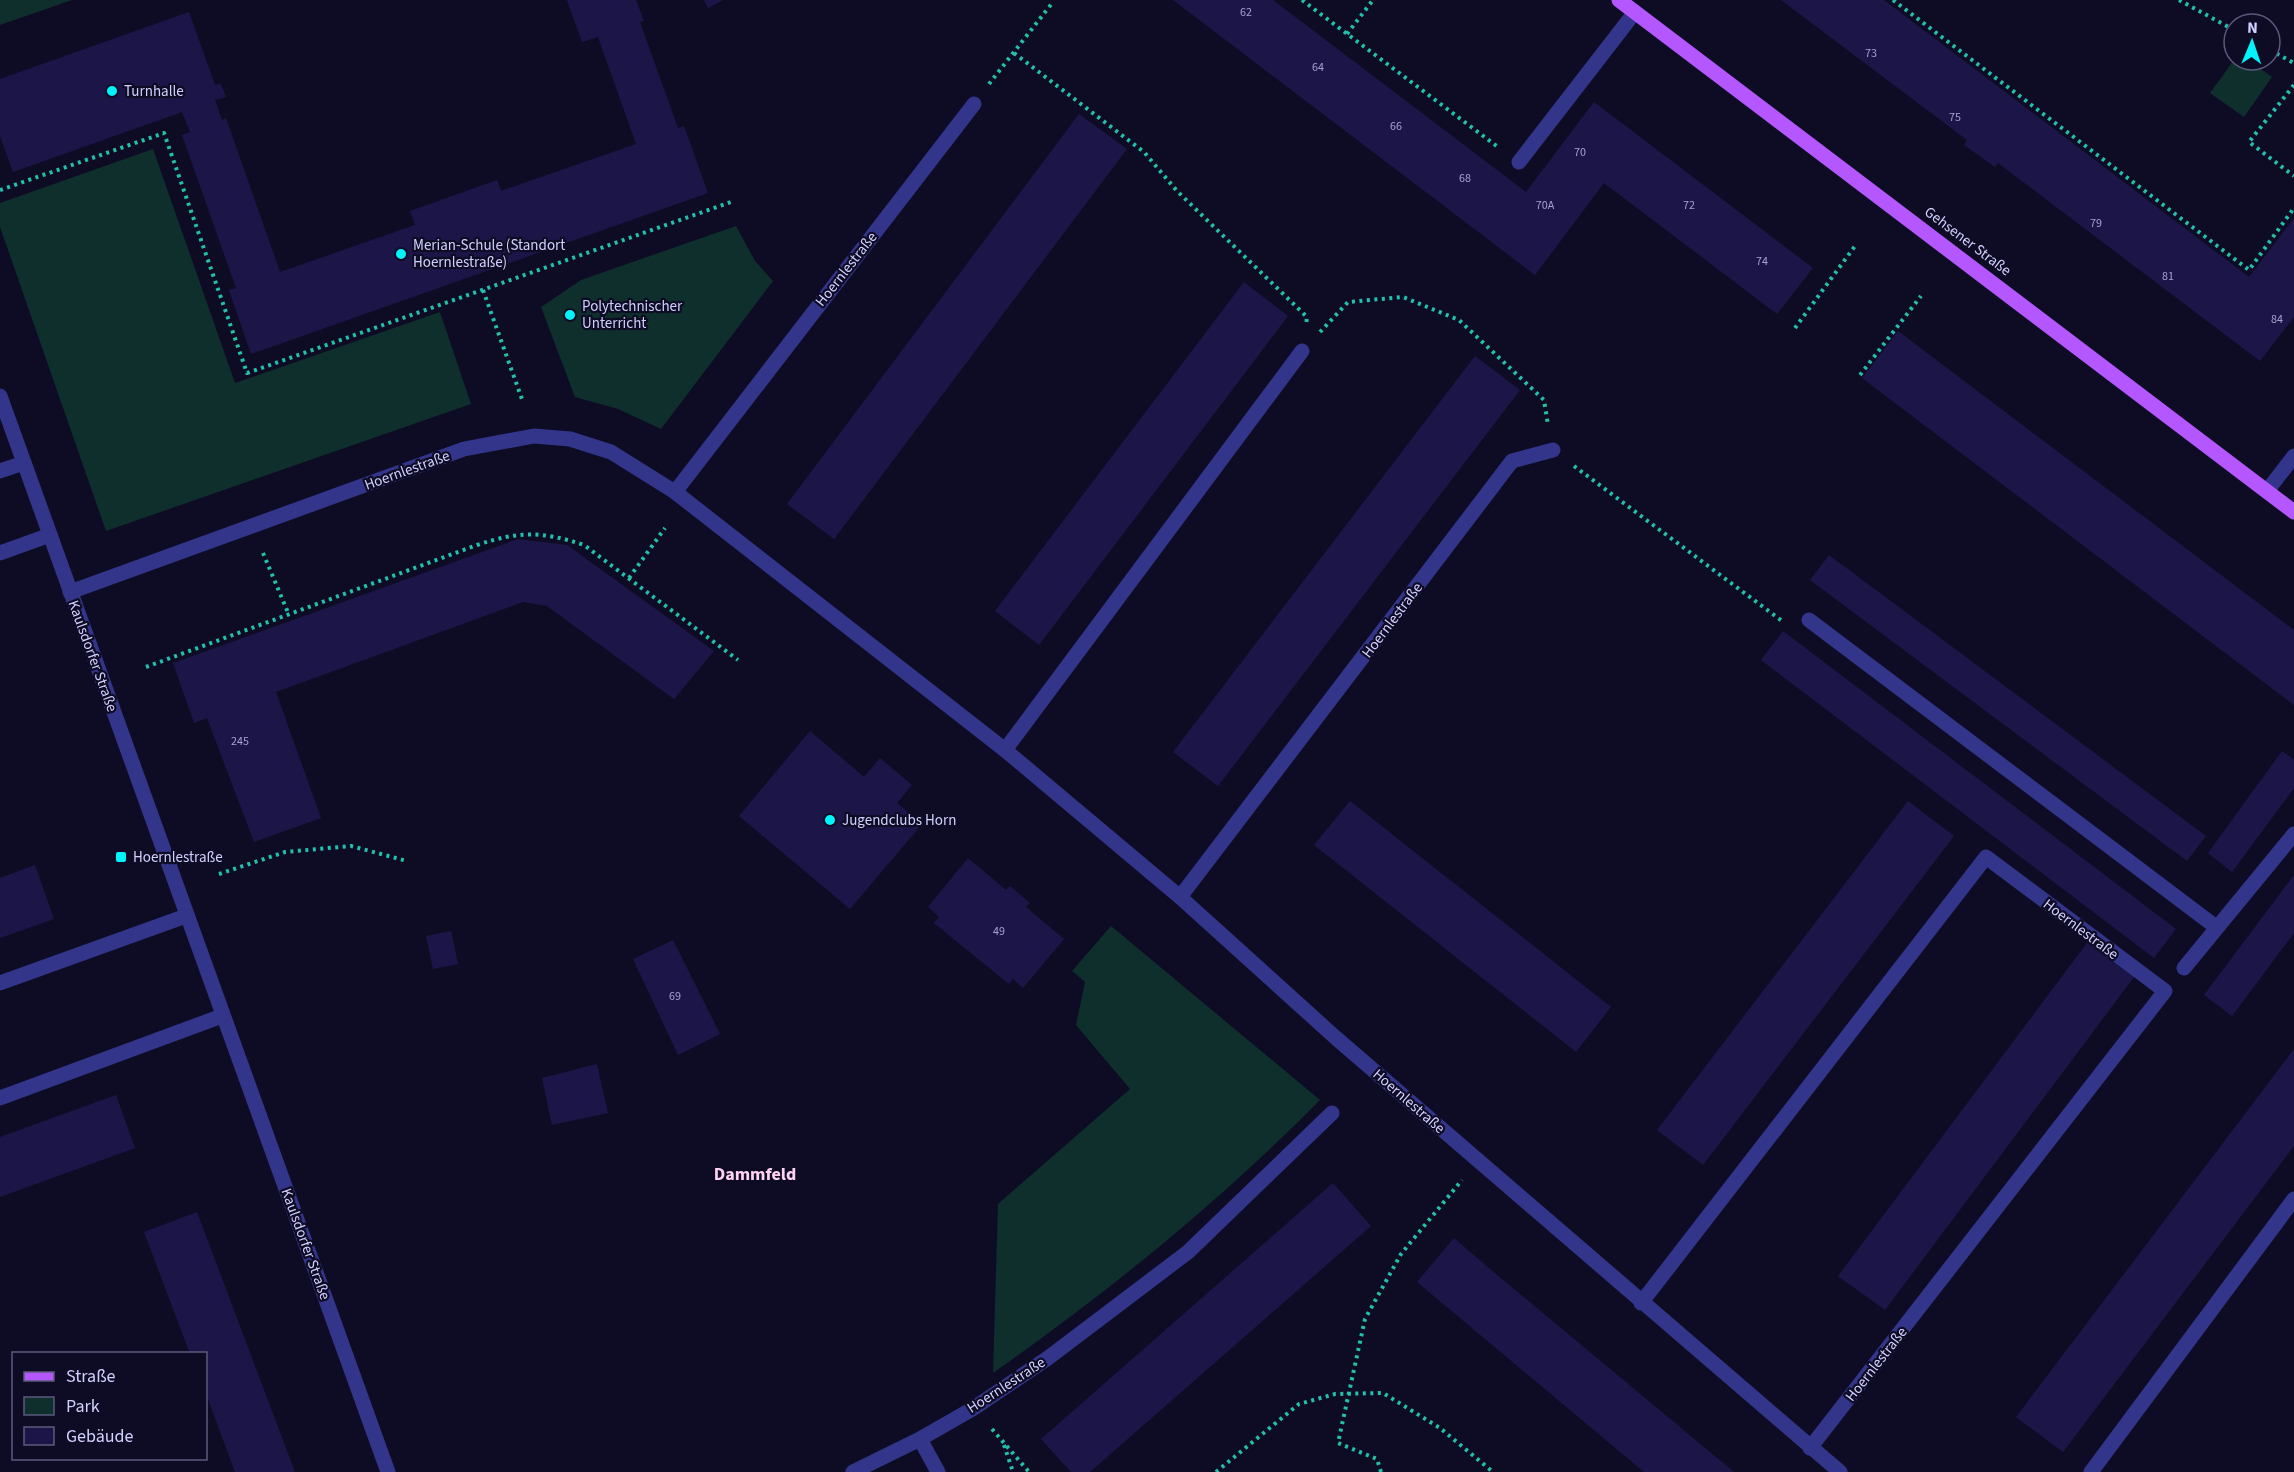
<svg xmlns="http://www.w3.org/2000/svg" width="2294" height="1472" viewBox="0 0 2294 1472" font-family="'Source Sans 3',sans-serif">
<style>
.green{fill:#0e2f2c}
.building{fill:#1c1648}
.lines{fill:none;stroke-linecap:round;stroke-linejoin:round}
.path{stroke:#22c1ac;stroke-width:4;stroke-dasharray:3 4.5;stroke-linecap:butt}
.minor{stroke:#323589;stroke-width:15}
.major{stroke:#b457ff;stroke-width:15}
.poi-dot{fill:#00f4fb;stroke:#0e0c25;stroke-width:2}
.labels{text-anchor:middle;stroke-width:4.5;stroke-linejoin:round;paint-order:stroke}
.number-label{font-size:12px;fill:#a4a2d1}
.poi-label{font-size:15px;fill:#d2d0ff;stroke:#0e0c25;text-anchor:start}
.street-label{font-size:15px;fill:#d2d0ff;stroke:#0e0c25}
.quarter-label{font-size:18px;font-weight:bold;fill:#ffd2f2;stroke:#0e0c25}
</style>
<rect width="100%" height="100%" fill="#0e0c25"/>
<g class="green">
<path d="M0,0h72l-72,25z"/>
<path d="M2234,60h14l24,17 -28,40 -34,-24z"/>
<path d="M153,149l82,234 205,-71 31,92 -365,127 -106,-304v-24z"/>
<path d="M736,226l19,35 18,20 -112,148 -43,-20 -43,-12 -34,-90 40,-27z"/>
<path d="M1111,926l209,174c-100,101 -210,191 -327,273l5,-169 132,-115 -54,-64 9,-43 -13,-11z"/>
</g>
<g class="building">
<path d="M567,0h69l8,21 -4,1 38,106 6,-2 24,67 -457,161 -22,-64 7,-2 -54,-153 8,-3 -8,-20 -169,60 -13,-36v-57l189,-67 26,73 6,-1 5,13 -11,3 7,20 4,-2 54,154 135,-47 -5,-14 87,-31 4,11 135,-47 -38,-107 -16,5z"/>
<path d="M704,0h19l-15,8z"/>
<path d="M1173,0h100l253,192 68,-90 219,166 -36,46 -173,-131 -69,92z"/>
<path d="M1781,0h103l365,277 45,-59v99l-34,44 -262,-198 -3,4 -31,-22 3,-5z"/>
<path d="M1079,114l48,35 -293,390 -47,-35z"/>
<path d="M1244,282l44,34 -249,329 -44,-34z"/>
<path d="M1898,331l396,299v75l-432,-327z"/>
<path d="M1475,356l45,34 -302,396 -45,-34z"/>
<path d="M518,539l49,6 147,106 -40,48 -127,-93 -24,-4 -247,90 45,126 -67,24 -47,-124 -13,5 -21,-60z"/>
<path d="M1829,555l377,281 -19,25 -377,-281z"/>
<path d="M1783,631l393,298 -22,29 -393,-298z"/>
<path d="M810,731l54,46 16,-19 32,27 -15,18 25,21 -72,85 -111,-93z"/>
<path d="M2282,751l12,9v28l-62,84 -24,-19z"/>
<path d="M1350,801l261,206 -35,45 -262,-207z"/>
<path d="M1908,801l46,35 -251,329 -46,-35z"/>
<path d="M968,858l38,32 4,-4 20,17 -4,4 38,32 -41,49 -10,-9 -4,5 -75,-61 5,-6 -11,-10z"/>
<path d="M35,865l19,54 -54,19v-60z"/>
<path d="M2294,875v58l-62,83 -28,-21z"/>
<path d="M451,931l7,33 -25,5 -7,-33z"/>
<path d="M673,940l47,94 -42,21 -45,-96z"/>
<path d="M2087,943l47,34 -249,333 -47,-34z"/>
<path d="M2294,1049v97l-231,306 -47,-35z"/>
<path d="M597,1064l11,49 -56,12 -10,-47z"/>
<path d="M116,1095l19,53 -135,49v-60z"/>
<path d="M1333,1183l38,43 -281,246h-19l-30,-33z"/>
<path d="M197,1212l17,45 81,215h-60l-29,-78v-40h-16l-46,-122z"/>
<path d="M1454,1238l36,31 244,203h-90l-227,-190z"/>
</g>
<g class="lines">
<g class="path">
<path d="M1302,0l196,147"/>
<path d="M1893,0l356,270 45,-62"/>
<path d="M2179,0l55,30"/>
<path d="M1347,34l26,-34"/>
<path d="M2270,50l24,13"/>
<path d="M1014,53l130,99 33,39 130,126 -1,8"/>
<path d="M989,84l64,-82"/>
<path d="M2294,85l-45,57 45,34"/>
<path d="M0,190l164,-57 83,240 484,-171"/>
<path d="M483,290l40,112"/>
<path d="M1795,328l60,-82"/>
<path d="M1320,332l28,-30 55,-5 56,23 85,80 4,25"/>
<path d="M1860,375l61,-79"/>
<path d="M1574,466l208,155"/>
<path d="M263,553l26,62"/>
<path d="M629,578l36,-50"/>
<path d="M146,667l331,-122c42,-14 65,-14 107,0l154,115"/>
<path d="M219,874l66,-22 66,-6 56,15"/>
<path d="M992,1429l37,43"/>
<path d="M1004,1445l9,27"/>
<path d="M1216,1472l83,-68 36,-10 48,-1 57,35 53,44"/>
<path d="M1381,1472l-4,-13 -39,-16 27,-124 36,-65 61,-74"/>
</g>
<g class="minor">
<path d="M1519,162l116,-150"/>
<path d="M0,396l388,1076"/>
<path d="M0,471l24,-8"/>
<path d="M2267,491l27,-35"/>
<path d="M675,492l299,-388"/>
<path d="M0,553l50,-18"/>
<path d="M70,592l394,-143 70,-13 36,3 41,13 64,40 330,258 175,147 156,141 504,434"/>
<path d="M1809,620l407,307"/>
<path d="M1005,750l297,-399"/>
<path d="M1180,897l332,-436 41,-11"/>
<path d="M2184,968l110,-134"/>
<path d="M0,983l186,-67"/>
<path d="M0,1098l222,-82"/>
<path d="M1641,1303l345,-446 179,134 -355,457"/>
<path d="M920,1439l18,33"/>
<path d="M853,1472l67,-33 54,-31 74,-50 140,-106 144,-139"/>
<path d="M2091,1472l203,-273"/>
</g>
<path class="major" d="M1619,0l675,512"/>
</g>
<g class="poi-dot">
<circle cx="112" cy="91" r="6"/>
<circle cx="401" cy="254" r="6"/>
<circle cx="570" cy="315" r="6"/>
<circle cx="830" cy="820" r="6"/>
<rect x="115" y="851" width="12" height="12" rx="3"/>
</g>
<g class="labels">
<g class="number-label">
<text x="1246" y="16">62</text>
<text x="1871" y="57">73</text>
<text x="1318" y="71">64</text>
<text x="1955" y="121">75</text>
<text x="1396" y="130">66</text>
<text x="1580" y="156">70</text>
<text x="1465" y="182">68</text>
<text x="1545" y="209">70A</text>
<text x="1689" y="209">72</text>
<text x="2096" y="227">79</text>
<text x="1762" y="265">74</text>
<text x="2168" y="280">81</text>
<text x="2277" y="323">84</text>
<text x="240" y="745">245</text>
<text x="999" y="935">49</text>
<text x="675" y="1000">69</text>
</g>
<g class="poi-label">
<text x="124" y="96">Turnhalle</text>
<text x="413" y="250">Merian-Schule (Standort<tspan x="413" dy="17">Hoernlestraße)</tspan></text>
<text x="582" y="311">Polytechnischer<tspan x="582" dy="17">Unterricht</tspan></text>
<text x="842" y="825">Jugendclubs Horn</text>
<text x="133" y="862">Hoernlestraße</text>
</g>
<g class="street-label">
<text transform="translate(1968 241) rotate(37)" y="5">Gehsener Straße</text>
<text transform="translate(846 269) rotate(-52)" y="5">Hoernlestraße</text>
<text transform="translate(407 470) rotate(-20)" y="5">Hoernlestraße</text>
<text transform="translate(1392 620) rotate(-53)" y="5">Hoernlestraße</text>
<text transform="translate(93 656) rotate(70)" y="5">Kaulsdorfer Straße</text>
<text transform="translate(2081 929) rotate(37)" y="5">Hoernlestraße</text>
<text transform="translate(1409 1101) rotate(41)" y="5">Hoernlestraße</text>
<text transform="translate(306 1244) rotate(70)" y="5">Kaulsdorfer Straße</text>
<text transform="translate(1876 1364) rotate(-52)" y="5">Hoernlestraße</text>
<text transform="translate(1006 1385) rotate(-33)" y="5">Hoernlestraße</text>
</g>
<g class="quarter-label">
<text x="755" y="1180">Dammfeld</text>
</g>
</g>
<rect x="12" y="1352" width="195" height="108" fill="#0e0c25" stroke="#5c5a7c" stroke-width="1.5"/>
<rect x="24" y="1372" width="30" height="9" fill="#b457ff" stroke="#5c5a7c" stroke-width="1.5"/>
<text x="66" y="1382" font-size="18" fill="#d2d0ff">Straße</text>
<rect x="24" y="1397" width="30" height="18" fill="#0e2f2c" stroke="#5c5a7c" stroke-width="1.5"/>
<text x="66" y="1412" font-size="18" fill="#d2d0ff">Park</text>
<rect x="24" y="1427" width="30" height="18" fill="#1c1648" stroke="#5c5a7c" stroke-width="1.5"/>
<text x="66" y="1442" font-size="18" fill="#d2d0ff">Gebäude</text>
<g transform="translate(2252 42) rotate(2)"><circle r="28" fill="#0e0c25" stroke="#5c5a7c" stroke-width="1.5"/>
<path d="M0-4.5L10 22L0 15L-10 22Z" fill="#00f4fb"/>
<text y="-9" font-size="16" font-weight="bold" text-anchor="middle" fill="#d2d0ff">N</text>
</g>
</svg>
